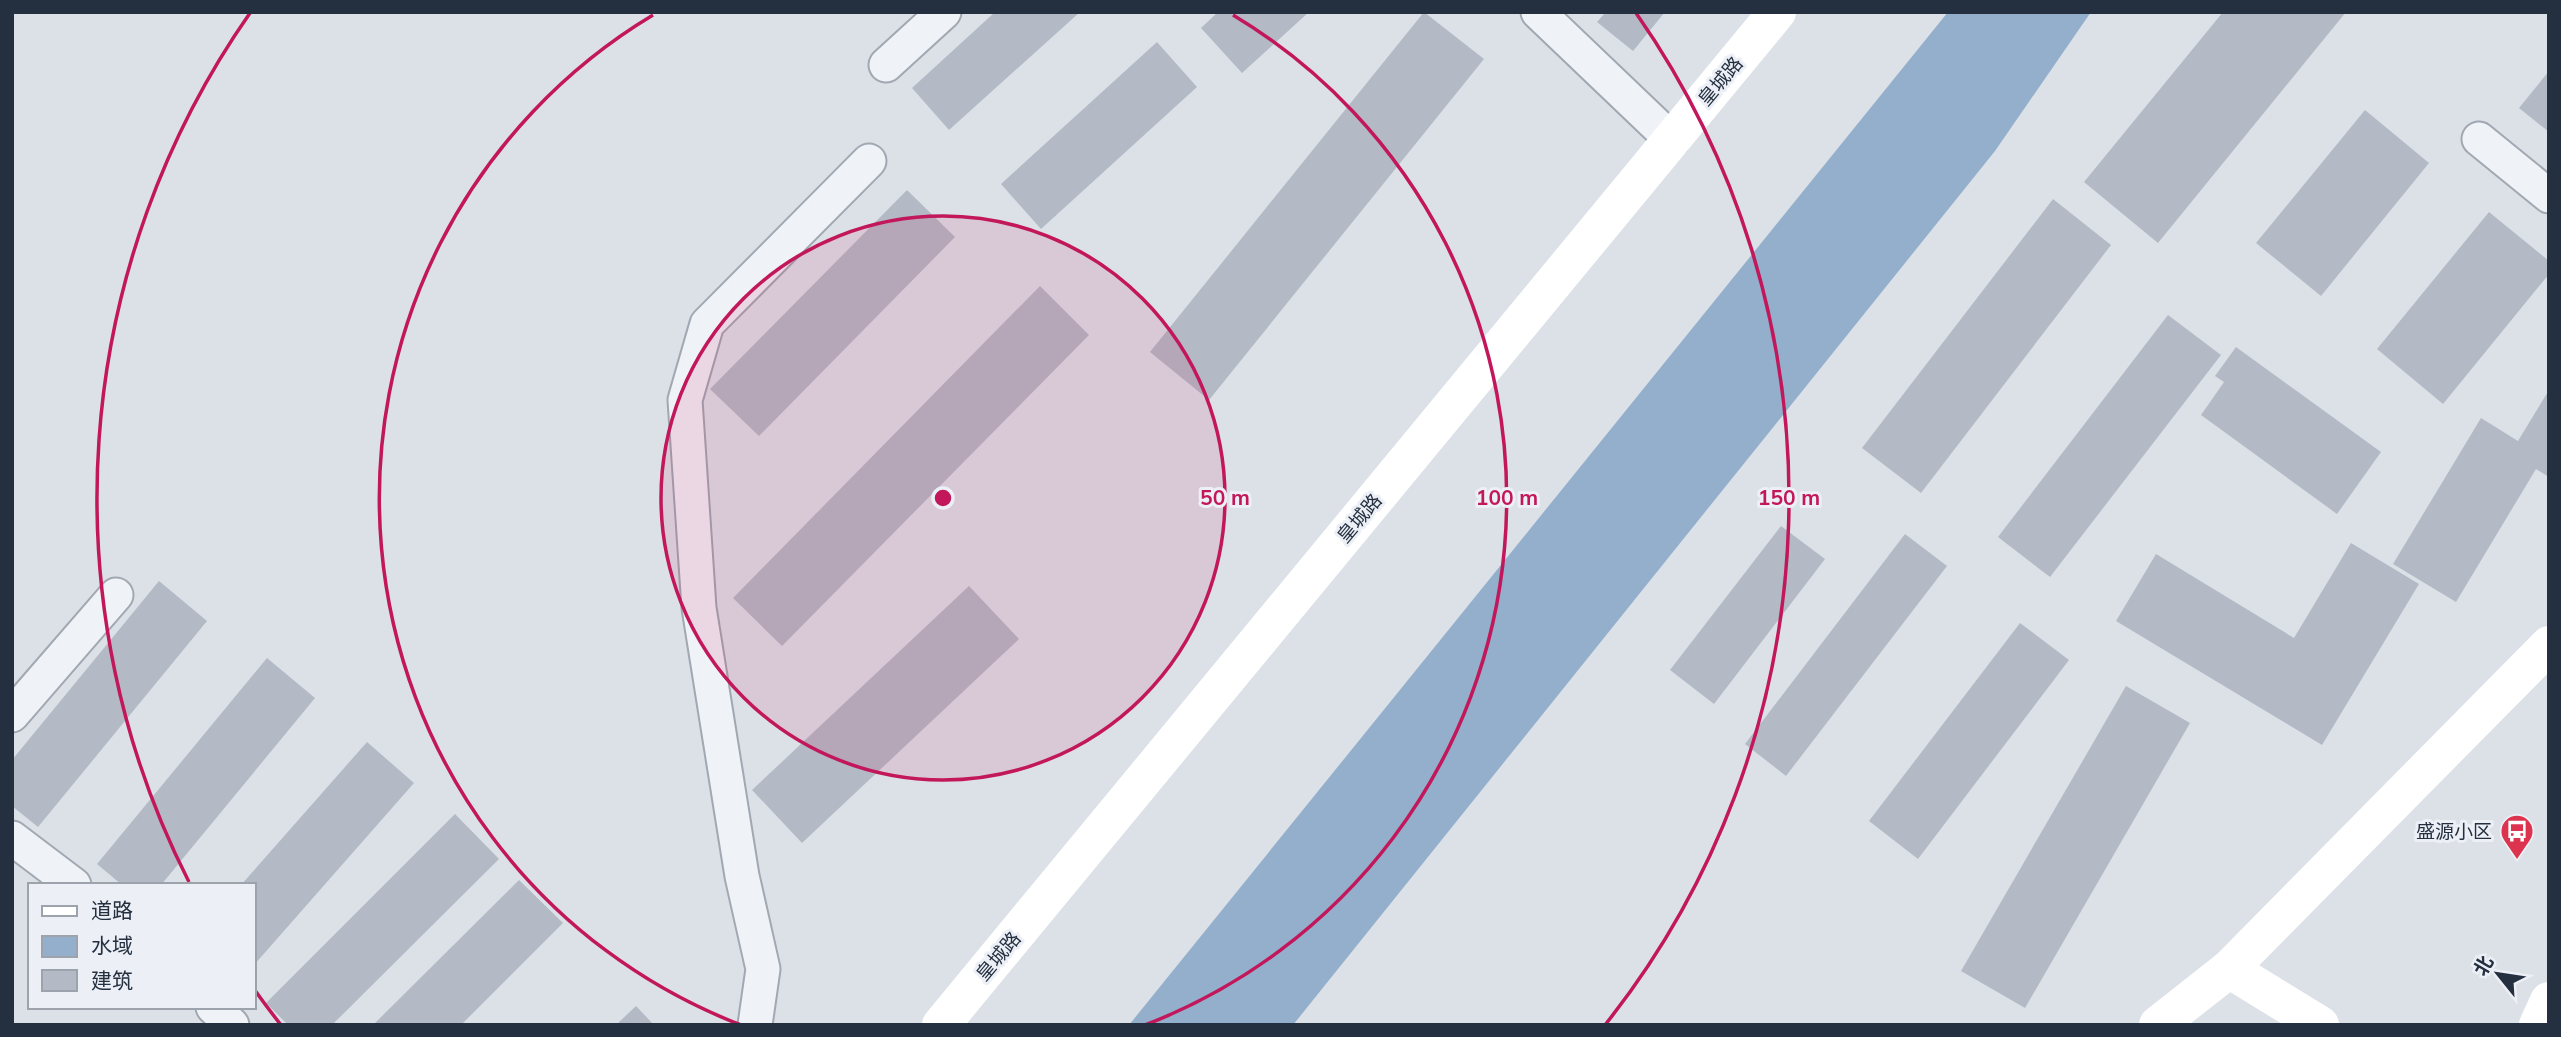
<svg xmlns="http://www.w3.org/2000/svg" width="2561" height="1037" viewBox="0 0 2561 1037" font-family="Mulish,'Noto Sans SC',sans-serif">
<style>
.water{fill:#93afcc}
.building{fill:#b3bac5}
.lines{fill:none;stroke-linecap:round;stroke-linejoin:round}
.street-casing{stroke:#a1a8b2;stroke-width:37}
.street{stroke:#eff2f6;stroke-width:33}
.secondary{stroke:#fff;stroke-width:38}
.ring{fill:none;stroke:#c2185b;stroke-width:3.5}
.labels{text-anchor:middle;stroke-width:6;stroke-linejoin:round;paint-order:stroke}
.street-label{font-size:19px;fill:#242f40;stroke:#ecf0f6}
.poi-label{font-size:19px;fill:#242f40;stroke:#ecf0f6;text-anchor:end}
.centre{fill:#c2185b;stroke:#ecf0f6;stroke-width:3.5}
.ring-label{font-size:21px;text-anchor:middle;font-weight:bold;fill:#c2185b;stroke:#ecf0f6;stroke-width:6;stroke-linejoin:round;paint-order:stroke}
</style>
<rect width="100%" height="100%" fill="#dce1e8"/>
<path class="water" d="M1948,12h143l-96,139 -702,874h-164z"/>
<g class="building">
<path d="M995,12h85l-131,118 -37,-42z"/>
<path d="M1218,12h91l-67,61 -41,-45z"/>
<path d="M1424,12l60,47 -275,341 -59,-48z"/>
<path d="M1606,12h59l-32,39 -36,-29z"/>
<path d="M2223,12h123l-188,231 -74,-61z"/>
<path d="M1157,42l40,45 -156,142 -40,-45z"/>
<path d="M2549,71v61l-30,-24z"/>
<path d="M2365,110l64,53 -108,133 -65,-53z"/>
<path d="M907,190l48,47 -196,199 -49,-47z"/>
<path d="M2053,199l58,46 -190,248 -59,-45z"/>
<path d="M2489,212l60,49v13l-106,130 -66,-55z"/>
<path d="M1040,286l49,49 -307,311 -49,-48z"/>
<path d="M2168,315l53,40 -171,222 -52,-40z"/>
<path d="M2236,347l145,105 -44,62 -136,-99 23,-33 -9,-6z"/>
<path d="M2549,390v87l-13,-8 -80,133 -63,-38 88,-146 37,23z"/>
<path d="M1781,526l44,33 -111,145 -44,-34z"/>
<path d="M1905,534l42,32 -161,210 -41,-32z"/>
<path d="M2351,543l68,41 -97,161 -206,-124 40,-67 138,84z"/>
<path d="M159,581l48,40 -169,206 -26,-21v-46z"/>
<path d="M969,586l50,53 -217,204 -50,-53z"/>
<path d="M2020,623l49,37 -151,199 -49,-38z"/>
<path d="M267,658l48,40 -154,187h-39l-25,-21z"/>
<path d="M2126,686l64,37 -165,285 -64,-37z"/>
<path d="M367,742l47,41 -160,182v-80h-13z"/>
<path d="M455,814l44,45 -167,166h-44l-22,-22z"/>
<path d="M519,880l44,43 -102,102h-88z"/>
<path d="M636,1006l18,19h-38z"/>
</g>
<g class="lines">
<defs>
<g id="street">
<path d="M1538,12l134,128"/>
<path d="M886,65l58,-53"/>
<path d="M2479,139l70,57"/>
<path d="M12,715l104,-120"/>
<path d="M12,838l62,47"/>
<path d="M213,1007l19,18"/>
<path d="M755,1025l8,-56 -21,-93 -43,-268 -14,-208 22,-76 162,-163"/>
</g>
</defs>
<use href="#street" class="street-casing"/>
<use href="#street" class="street"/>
<g class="secondary">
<path d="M2229,969l91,56"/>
<path d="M941,1025l836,-1013"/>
<path d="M2158,1025l71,-56 320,-324"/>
<path d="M2538,1025l11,-24"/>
</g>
</g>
<circle cx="943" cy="498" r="282" fill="#c2185b" fill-opacity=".12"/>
<g class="ring">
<circle cx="943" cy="498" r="282"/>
<path d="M741 1025A564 564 0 0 1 653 15M1233 15A564 564 0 0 1 1145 1025"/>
<path d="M281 1025A846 846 0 0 1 254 989M189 882A846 846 0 0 1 250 13M1636 13A846 846 0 0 1 1605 1025"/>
</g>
<defs>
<symbol id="bus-pin" viewBox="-11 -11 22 30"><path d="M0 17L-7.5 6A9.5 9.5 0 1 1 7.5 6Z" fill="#dc334e" stroke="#ecf0f6"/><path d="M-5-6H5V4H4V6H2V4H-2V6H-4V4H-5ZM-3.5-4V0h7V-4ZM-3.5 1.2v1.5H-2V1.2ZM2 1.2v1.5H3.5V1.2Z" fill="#fff"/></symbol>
</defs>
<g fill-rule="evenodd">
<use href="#bus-pin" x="2498" y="812" width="38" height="52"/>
</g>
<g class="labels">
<g class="street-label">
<text transform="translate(1720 81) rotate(-50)" y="7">皇城路</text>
<text transform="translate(1359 518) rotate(-50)" y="7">皇城路</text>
<text transform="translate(998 956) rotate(-50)" y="7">皇城路</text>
</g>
<g class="poi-label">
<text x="2492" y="838">盛源小区</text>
</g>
</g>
<circle cx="943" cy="498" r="10" class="centre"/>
<g class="ring-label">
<text x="1225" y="505">50 m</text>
<text x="1507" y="505">100 m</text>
<text x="1789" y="505">150 m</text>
</g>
<rect width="2561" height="1037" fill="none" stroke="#242f40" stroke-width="28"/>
<rect x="28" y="883" width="228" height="126" fill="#ecf0f6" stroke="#9ca3ad" stroke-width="2"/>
<rect x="42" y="906" width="35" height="10" fill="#ffffff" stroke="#9ca3ad" stroke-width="2"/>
<text x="91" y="918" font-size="21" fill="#242f40">道路</text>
<rect x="42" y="936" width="35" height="21" fill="#93afcc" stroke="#9ca3ad" stroke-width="2"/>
<text x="91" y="953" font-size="21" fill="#242f40">水域</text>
<rect x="42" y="970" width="35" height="21" fill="#b3bac5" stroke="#9ca3ad" stroke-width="2"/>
<text x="91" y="988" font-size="21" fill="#242f40">建筑</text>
<g transform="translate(2498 974) rotate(300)" stroke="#ecf0f6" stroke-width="5" paint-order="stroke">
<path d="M0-5L12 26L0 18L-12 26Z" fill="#242f40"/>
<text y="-10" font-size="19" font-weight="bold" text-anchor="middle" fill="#242f40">北</text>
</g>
</svg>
